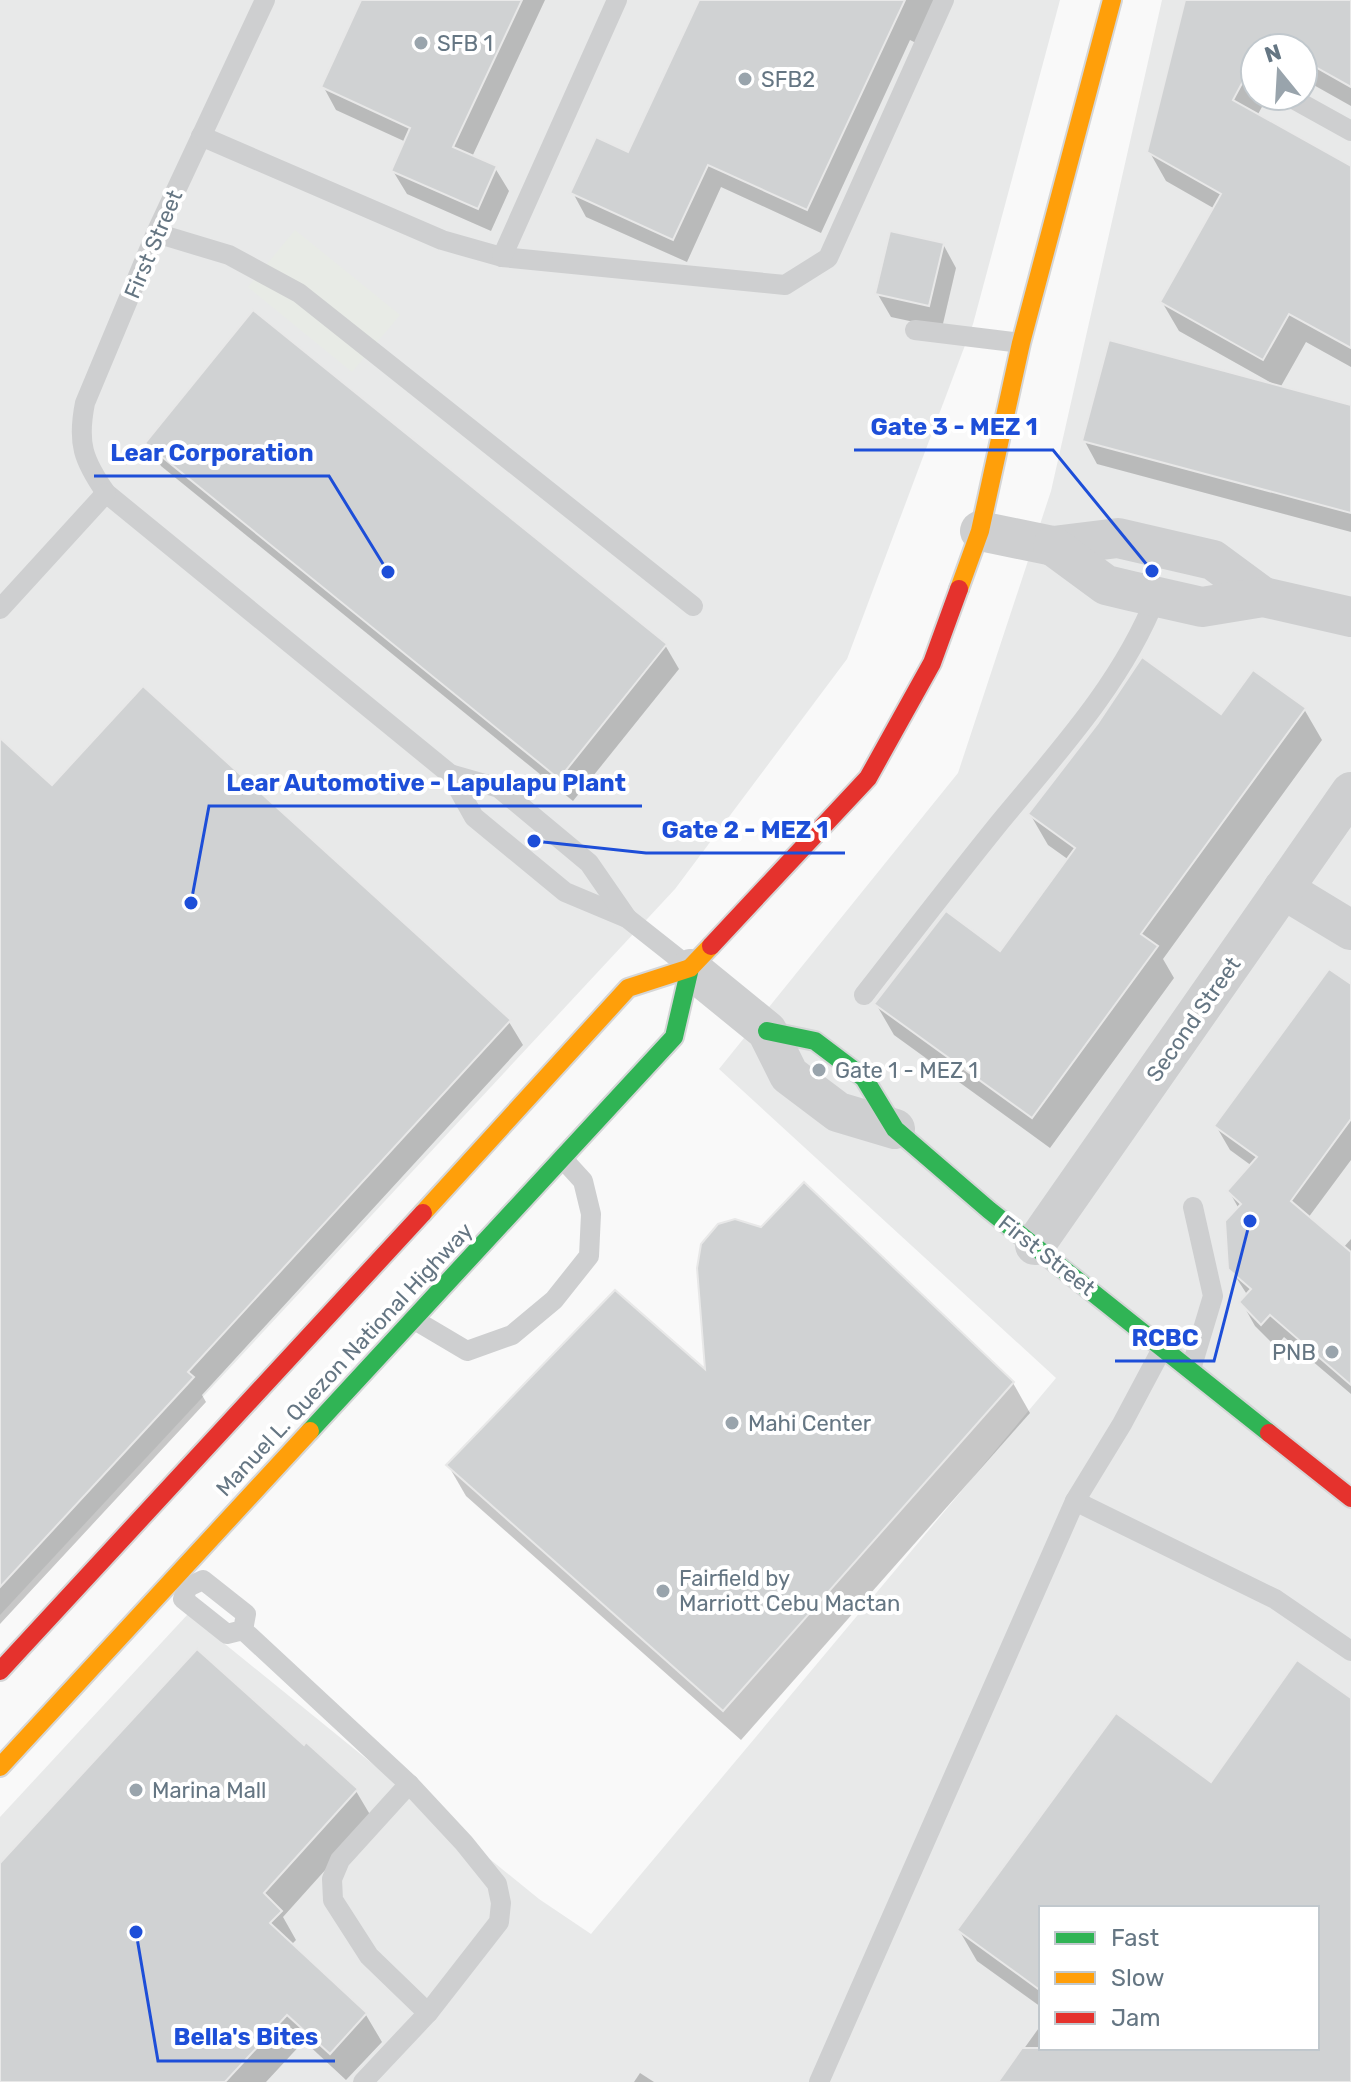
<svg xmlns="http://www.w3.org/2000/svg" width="1351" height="2082" viewBox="0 0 1351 2082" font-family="Rubik,sans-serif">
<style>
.built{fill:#e8e9e9;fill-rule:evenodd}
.green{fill:#e8ebe6}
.shadow{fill:#0003}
.building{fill:#d0d2d3;stroke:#e8e8e8;stroke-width:2}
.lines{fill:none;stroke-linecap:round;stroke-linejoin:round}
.fast-casing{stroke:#d5d6d7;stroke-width:22}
.slow-casing{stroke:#d5d6d7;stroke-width:22}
.jam-casing{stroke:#d5d6d7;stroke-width:22}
.lane{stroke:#cecfd0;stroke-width:20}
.street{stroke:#cecfd0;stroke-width:40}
.fast{stroke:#30b455;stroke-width:18}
.slow{stroke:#ff9f0a;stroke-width:18}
.jam{stroke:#e5322d;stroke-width:18}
.poi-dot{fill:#99a4ac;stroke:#fff;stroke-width:3}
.labels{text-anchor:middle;stroke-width:8;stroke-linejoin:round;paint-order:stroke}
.poi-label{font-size:22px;fill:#657683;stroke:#fff;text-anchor:start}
.street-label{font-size:22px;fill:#657683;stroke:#fff}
.leader{fill:none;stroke:#1d4ed8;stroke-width:3}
.callout-dot{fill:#1d4ed8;stroke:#fff;stroke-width:3}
.callout-label{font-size:24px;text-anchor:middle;font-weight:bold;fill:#1d4ed8;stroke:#fff;stroke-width:8;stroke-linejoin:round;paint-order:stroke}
</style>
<rect width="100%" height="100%" fill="#f9f9f9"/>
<g class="built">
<path d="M0,0h1060l-87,324 -126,335 -172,230 -675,726z"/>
<path d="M1162,0h189v2082h-1351v-265l188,-203 351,285 52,35 465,-556 -337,-309 239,-296 93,-282zM1255,48h48v48h-48zM1041,1908h276v140h-276z"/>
</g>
<path class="green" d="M295,230l105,85 -48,57 -104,-85z"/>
<g class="shadow">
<path d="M363,0h182l-73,157 23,11 14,23 -18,40 -84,-37 -14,-23 13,-29 -70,-32 -13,-24z"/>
<path d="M701,0h249l-22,49 -18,-9 -89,193 -100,-46 -34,75 -101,-45 -13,-24 56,-38z"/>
<path d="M1187,0h164v106l-48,-27v-31h-48v48h13l-11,20 94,52v199l-45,-25 -26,46 71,19v125l-254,-68 -13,-24 193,-54 -98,-55 -17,-29 53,-93 -49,-28 -17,-30z"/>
<path d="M943,244l13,24 -14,60 -51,-11 -14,-24z"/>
<path d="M148,443l517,202 14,24 -106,132 -412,-335z"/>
<path d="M1304,709l18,31 -159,219 11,19 -124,170 -156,-113 -18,-31 125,-50 68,-94 -21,-15 -18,-31 192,-98z"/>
<path d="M0,741l52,47 457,234 14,23 -321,350 4,7 -206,222z"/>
<path d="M1351,986v174l-43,58 35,30 8,-9v155l-67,-57 -8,10 -21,-21 -13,-23 6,-7 -18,-28 9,-59 -10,-18 23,-25 -22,-16 -14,-24z"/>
<path d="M707,1373l306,10 17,30 -289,327 -275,-244 -18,-31z"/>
<path d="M1351,1701v381h-351l41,-57v23h276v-140h-276v99l-64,-46 -18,-31z"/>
<path d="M304,1748l52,43 16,27 -89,99 13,23 -5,5 75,70 16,27 -36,38 -42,-39 -38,41h-266v-216z"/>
<path d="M640,2073l14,9h-20z"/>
</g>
<g class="building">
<path d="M361,0h161l-69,147 44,19 -19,43 -87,-38 19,-43 -89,-41z"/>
<path d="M699,0h206l-98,210 -99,-45 -35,75 -103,-47 26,-56 32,15z"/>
<path d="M1185,0h166v87l-48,-27v-12h-48v11l-22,41 118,66v182l-62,-34 -26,46 -103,-58 61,-108 -74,-42z"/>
<path d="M890,231l54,12 -15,63 -54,-12z"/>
<path d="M253,310l414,334 -108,135 -414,-336z"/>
<path d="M1109,340l242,65v108l-269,-72z"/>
<path d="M1142,657l79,57 32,-44 53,38 -165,226 17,12 -126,172 -158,-114 72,-93 54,40 75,-103 -47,-34 70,-91z"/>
<path d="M143,686l368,334 -323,352 6,5 -194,210v-849l52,47z"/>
<path d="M1329,969l22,15v135l-60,82 60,51v133l-81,-70 -9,10 -22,-23 12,-13 -23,-20 -3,-48 16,-17 -14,-13 30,-34 -43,-31z"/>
<path d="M804,1182l210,200 -291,329 -277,-246 169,-175 90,79 -8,-101 4,-24 17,-20 17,-5 26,8z"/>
<path d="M197,1649l107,96 2,-3 52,47 -94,104 18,18 -12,12 97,90 -37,41 -43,-39 -62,67h-225v-219z"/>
<path d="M1297,1660l54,38v384h-353l24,-34h295v-140h-276v83l-84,-61 159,-217 95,69z"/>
</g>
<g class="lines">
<defs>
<g id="fast">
<path d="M767,1031l48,10 49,37 31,51 94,81 280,223"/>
<path d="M310,1431l364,-394 16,-69"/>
</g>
<g id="slow">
<path d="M959,589l21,-58 41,-188 91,-343"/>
<path d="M423,1213l205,-225 62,-20 21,-22"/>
<path d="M0,1767l310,-336"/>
</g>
<g id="jam">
<path d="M711,946l157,-168 64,-115 27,-74"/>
<path d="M1269,1433l82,65"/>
<path d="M0,1671l423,-458"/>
</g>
</defs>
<use href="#fast" class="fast-casing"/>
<use href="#slow" class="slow-casing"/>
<use href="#jam" class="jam-casing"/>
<g class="lane">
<path d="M265,0l-109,233 -71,170c-8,40 -2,57 21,90l344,281 24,43 91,75 62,26 62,49"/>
<path d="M1288,96l63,35"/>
<path d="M201,136l241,104 60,17 283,28 43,-27 116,-258"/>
<path d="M156,233l73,22 70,38 394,313"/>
<path d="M502,257l115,-257"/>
<path d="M915,330l106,13"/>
<path d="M0,609l106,-116"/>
<path d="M450,774l49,14 90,75 38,55"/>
<path d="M864,995c45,-58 90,-116 136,-173 58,-70 122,-139 156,-225"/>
<path d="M413,1319l54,32 45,-16 42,-35 35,-44 2,-42 -8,-33 -21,-23"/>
<path d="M1191,1369l22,-73 -20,-89"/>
<path d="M1075,1501l200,98 76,52"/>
<path d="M243,1630l3,-16 -43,-34 -15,7 -5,12 44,35 16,-4 166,154 55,59 33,41 4,19 -2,19 -71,91 -65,69"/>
<path d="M409,1784l-69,76 -8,19 1,21 36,56 59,57"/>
<path d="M819,2082l256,-581 47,-77 41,-77"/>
</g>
<g class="street">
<path d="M980,531l73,15 65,-8 95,22 50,37"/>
<path d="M1053,546l53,39 25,6 71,16 61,-10 88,20"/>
<path d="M1283,889l68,41"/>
<path d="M691,969l76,62 22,44 49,37 57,17"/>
<path d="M1035,1245l316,-453"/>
</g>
<use href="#fast" class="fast"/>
<use href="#slow" class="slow"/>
<use href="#jam" class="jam"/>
</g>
<g class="poi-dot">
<circle cx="421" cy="43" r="8"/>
<circle cx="745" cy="79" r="8"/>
<circle cx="819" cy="1070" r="8"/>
<circle cx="1332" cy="1352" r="8"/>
<circle cx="732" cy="1423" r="8"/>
<circle cx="663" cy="1591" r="8"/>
<circle cx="136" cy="1790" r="8"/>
</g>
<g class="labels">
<g class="poi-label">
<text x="437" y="51">SFB 1</text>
<text x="761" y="87">SFB2</text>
<text x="835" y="1078">Gate 1 - MEZ 1</text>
<text x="1316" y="1360" text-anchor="end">PNB</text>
<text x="748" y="1431">Mahi Center</text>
<text x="679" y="1586">Fairfield by<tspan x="679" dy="25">Marriott Cebu Mactan</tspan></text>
<text x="152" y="1798">Marina Mall</text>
</g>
<g class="street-label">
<text transform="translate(153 244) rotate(-67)" y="8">First Street</text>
<text transform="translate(1193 1019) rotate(-55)" y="8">Second Street</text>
<text transform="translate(1047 1255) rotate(38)" y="8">First Street</text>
<text transform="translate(344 1359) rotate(-47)" y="8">Manuel L. Quezon National Highway</text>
</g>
</g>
<path class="leader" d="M1152 571L1053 450H854M388 572L329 476H94M191 903L209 806H642M534 841L646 853H845M1250 1221L1214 1361H1115M136 1932L158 2061H335"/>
<g class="callout-dot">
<circle cx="1152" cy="571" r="8"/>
<circle cx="388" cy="572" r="8"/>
<circle cx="191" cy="903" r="8"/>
<circle cx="534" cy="841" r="8"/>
<circle cx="1250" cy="1221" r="8"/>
<circle cx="136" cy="1932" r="8"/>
</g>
<g class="callout-label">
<text x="954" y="435">Gate 3 - MEZ 1</text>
<text x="212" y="461">Lear Corporation</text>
<text x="426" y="791">Lear Automotive - Lapulapu Plant</text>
<text x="745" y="838">Gate 2 - MEZ 1</text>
<text x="1165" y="1346">RCBC</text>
<text x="246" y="2045">Bella's Bites</text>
</g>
<rect x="1039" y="1906" width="280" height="144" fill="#ffffff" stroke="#c1c8cd" stroke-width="2"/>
<rect x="1055" y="1932" width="40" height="12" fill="#30b455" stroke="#c1c8cd" stroke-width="2"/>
<text x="1111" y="1946" font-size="24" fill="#657683">Fast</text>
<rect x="1055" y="1972" width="40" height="12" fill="#ff9f0a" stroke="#c1c8cd" stroke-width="2"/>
<text x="1111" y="1986" font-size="24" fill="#657683">Slow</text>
<rect x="1055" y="2012" width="40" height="12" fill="#e5322d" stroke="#c1c8cd" stroke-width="2"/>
<text x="1111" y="2026" font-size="24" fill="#657683">Jam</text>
<g transform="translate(1279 72) rotate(342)"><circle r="38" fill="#ffffff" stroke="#c1c8cd" stroke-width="2"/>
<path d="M0-6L14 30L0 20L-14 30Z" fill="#99a4ac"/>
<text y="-12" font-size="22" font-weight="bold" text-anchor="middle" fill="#657683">N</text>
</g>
</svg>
